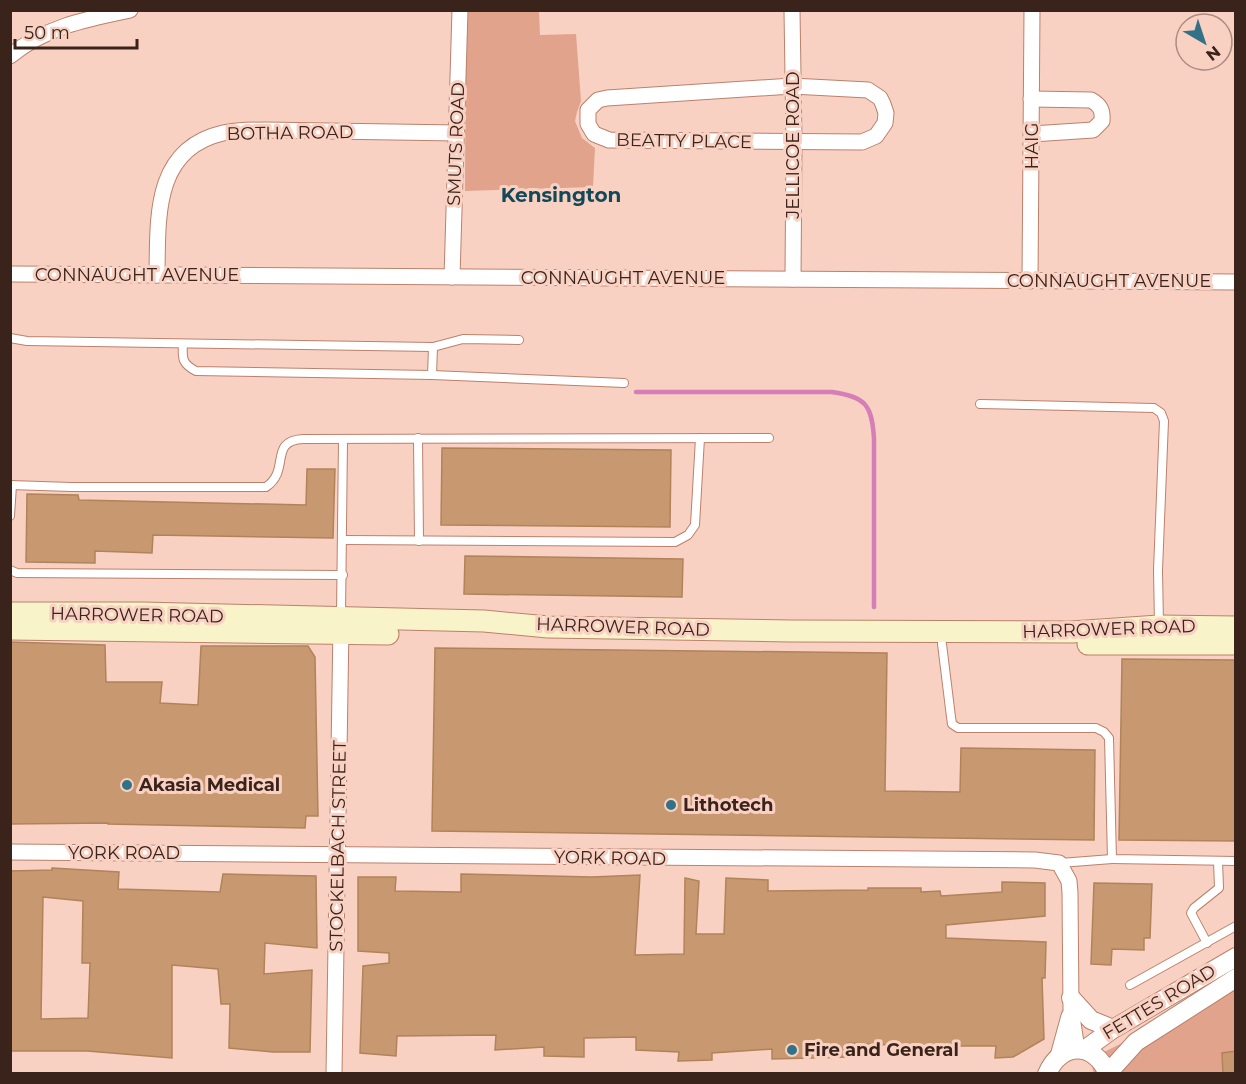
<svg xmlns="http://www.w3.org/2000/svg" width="1246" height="1084" viewBox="0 0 1246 1084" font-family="Montserrat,sans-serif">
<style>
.green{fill:#e1a38c}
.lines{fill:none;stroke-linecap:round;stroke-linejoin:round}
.stream{stroke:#d57eb7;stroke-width:4.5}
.building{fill:#c89970;stroke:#b1835b;stroke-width:1.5;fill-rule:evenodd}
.service-casing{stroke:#bb816b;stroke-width:10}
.minor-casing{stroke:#bb816b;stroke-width:17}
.tertiary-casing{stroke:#bb816b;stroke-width:20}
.secondary-casing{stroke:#bb816b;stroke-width:23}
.service{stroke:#fff;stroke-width:8}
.minor{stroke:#fff;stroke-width:15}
.tertiary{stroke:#fff;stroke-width:18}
.secondary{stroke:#f9f3c9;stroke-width:21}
.poi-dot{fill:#327286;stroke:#f8d1c3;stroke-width:2}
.labels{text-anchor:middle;stroke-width:6;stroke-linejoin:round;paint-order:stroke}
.street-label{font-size:18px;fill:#3a231a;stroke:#f8d1c3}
.poi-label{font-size:18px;font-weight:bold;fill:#3a231a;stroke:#f8d1c3;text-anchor:start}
.neighbourhood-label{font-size:20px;font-weight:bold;fill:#124857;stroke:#f8d1c3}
</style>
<rect width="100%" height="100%" fill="#f8d1c3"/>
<g class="green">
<path d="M466,11h73l1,24 36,-1 5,67 -4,11 -2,9 7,17 13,10 -2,39 -128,4z"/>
<path d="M1235,987v86h-141l-4,-14z"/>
</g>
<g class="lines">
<path class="stream" d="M636,392h196c34,5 40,13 42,47v168"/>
</g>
<g class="building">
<path d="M442,448l229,2 -1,77 -229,-2z"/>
<path d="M307,469h28l-2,69 -180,-3 -1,18 -57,-2v12l-69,-1 1,-68 51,1 1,5 227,5z"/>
<path d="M465,556l218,3 -1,38 -218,-3z"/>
<path d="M10,642l95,3 1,37h56l-2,21 38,2 3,-59h107l7,11 3,159h-12l-1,12 -197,-4v-1l-98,1z"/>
<path d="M435,648l452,5 -2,138 75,1 1,-44 134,2 -1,90 -662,-9z"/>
<path d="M1122,659l114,1v181l-117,-1z"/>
<path d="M52,868l67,4 -1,17 102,3 3,-18 93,2 1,72 -52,-5 -1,31 48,-4 -2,82h-37l-44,-4 1,-44h-9l-3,-35 -46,-4v93l-85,-7h-77v-180l42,-1zM43,897l40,4 -1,62h8l-2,55 -47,1z"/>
<path d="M461,874l131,3 48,-2 -5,80 49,-1 1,-76 14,3 -3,53h28l2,-56 42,2v11l100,-1v-2h53v4l19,-1 1,5 61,-4v-10l43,1v33l-99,9v13l100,4 -1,36h-3l2,61 -31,18 -18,1 1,-12h-88l-60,-3v14l-76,2v-10l-60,4v7l-34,1 1,-9 -43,-2v-13l-52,1v19l-40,-1v-9l-49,3 1,-15 -99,1 -1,20 -36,-3 3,-87 26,-3v-10l-31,-2v-74h38l-1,14 66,1z"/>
<path d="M1094,883l58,1 -2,54h-6v12l-32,-1 -1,16 -20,-1z"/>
<path d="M1236,1051v23h-13l-1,-21z"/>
</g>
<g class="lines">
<defs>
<g id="service">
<path d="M10,338l17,3 406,6 30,-8 56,1"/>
<path d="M183,344c-1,14 -1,20 13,27l236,4 192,8"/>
<path d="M432,375l1,-28"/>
<path d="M980,404l174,4 7,5 3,8 -6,149 1,55"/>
<path d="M418,438l1,103"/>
<path d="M10,485l61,2h195c25,-17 2,-46 37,-48l466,-1"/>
<path d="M10,516l2,-31"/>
<path d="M343,540l332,2 13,-7 7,-10 5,-87"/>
<path d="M10,570l7,3 326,2"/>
<path d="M341,615l2,-175"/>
<path d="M942,644l9,73 1,7 6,4h138l8,4 5,6 3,121 124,2"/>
<path d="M1060,863l52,-4"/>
<path d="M1207,943l-16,-30 3,-5 25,-20 -1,-27"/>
<path d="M1130,985l106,-59"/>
</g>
<g id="minor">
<path d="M792,10l2,132 -1,137"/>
<path d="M10,56c35,-29 77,-37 120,-46"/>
<path d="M792,86l76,4 12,8 3,6 3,9 -1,10 -9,13 -14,6 -253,-2 -15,-6 -6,-10v-14l10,-10 9,-2z"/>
<path d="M1031,99l60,1c9,5 12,10 11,21l-9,9 -61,4"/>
<path d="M10,274l1226,8"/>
<path d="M157,275c1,-57 -4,-126 66,-142 14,-3 28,-3 42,-3l192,3"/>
<path d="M452,277l8,-267"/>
<path d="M1030,281l2,-271"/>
<path d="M10,852l1025,8 24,3 10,18 1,12 1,117 6,39"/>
<path d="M1058,1056l11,-40"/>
<path d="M334,1074l7,-449"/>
</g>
<g id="tertiary">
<path d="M1071,998l20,22 22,9"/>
<path d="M1084,1050l29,-21 123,-72"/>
<path d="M1108,1073l28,-31 100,-64"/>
<path d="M1047,1074c14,-33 48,-32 61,0"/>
</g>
<g id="secondary">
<path d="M10,613h132l342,8 64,6 243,4 281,1 87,-6 77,1"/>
<path d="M10,629l378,5"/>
<path d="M1088,644h148"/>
</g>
</defs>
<use href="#service" class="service-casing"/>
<use href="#minor" class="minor-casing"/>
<use href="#tertiary" class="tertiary-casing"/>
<use href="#secondary" class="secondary-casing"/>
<use href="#service" class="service"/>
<use href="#minor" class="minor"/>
<use href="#tertiary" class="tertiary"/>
<use href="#secondary" class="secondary"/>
</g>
<g class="poi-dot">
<circle cx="127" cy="785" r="6"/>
<circle cx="671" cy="805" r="6"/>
<circle cx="792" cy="1050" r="6"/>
</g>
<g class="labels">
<g class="street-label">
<text transform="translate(290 133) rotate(-1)" y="6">BOTHA ROAD</text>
<text transform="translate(684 141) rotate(1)" y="6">BEATTY PLACE</text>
<text transform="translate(456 144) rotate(-88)" y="6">SMUTS ROAD</text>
<text transform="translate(793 145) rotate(-90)" y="6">JELLICOE ROAD</text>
<text transform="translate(1032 146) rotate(-90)" y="6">HAIG</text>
<text x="137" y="281">CONNAUGHT AVENUE</text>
<text x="623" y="284">CONNAUGHT AVENUE</text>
<text x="1109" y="287">CONNAUGHT AVENUE</text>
<text transform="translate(137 615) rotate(1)" y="6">HARROWER ROAD</text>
<text transform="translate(623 627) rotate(2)" y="6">HARROWER ROAD</text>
<text transform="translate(1109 629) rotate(-2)" y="6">HARROWER ROAD</text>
<text transform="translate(338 846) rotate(-89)" y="6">STOCKELBACH STREET</text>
<text x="124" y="859">YORK ROAD</text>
<text transform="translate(610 858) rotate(1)" y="6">YORK ROAD</text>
<text transform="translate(1159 1002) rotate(-31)" y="6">FETTES ROAD</text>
</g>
<g class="poi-label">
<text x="139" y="791">Akasia Medical</text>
<text x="683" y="811">Lithotech</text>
<text x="804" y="1056">Fire and General</text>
</g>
<g class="neighbourhood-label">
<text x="561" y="202">Kensington</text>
</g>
</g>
<rect width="1246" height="1084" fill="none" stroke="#3a231a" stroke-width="24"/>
<g transform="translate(1204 42) rotate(141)"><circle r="28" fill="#f8d1c3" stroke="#ac8b7f" stroke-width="1.5"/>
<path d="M0-4.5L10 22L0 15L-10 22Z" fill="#327286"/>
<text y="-9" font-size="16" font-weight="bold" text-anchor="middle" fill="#3a231a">N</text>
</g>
<path d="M15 39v9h122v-9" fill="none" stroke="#3a231a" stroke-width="3"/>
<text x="24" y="39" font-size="18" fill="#3a231a" stroke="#f8d1c3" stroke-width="4.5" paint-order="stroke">50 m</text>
</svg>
